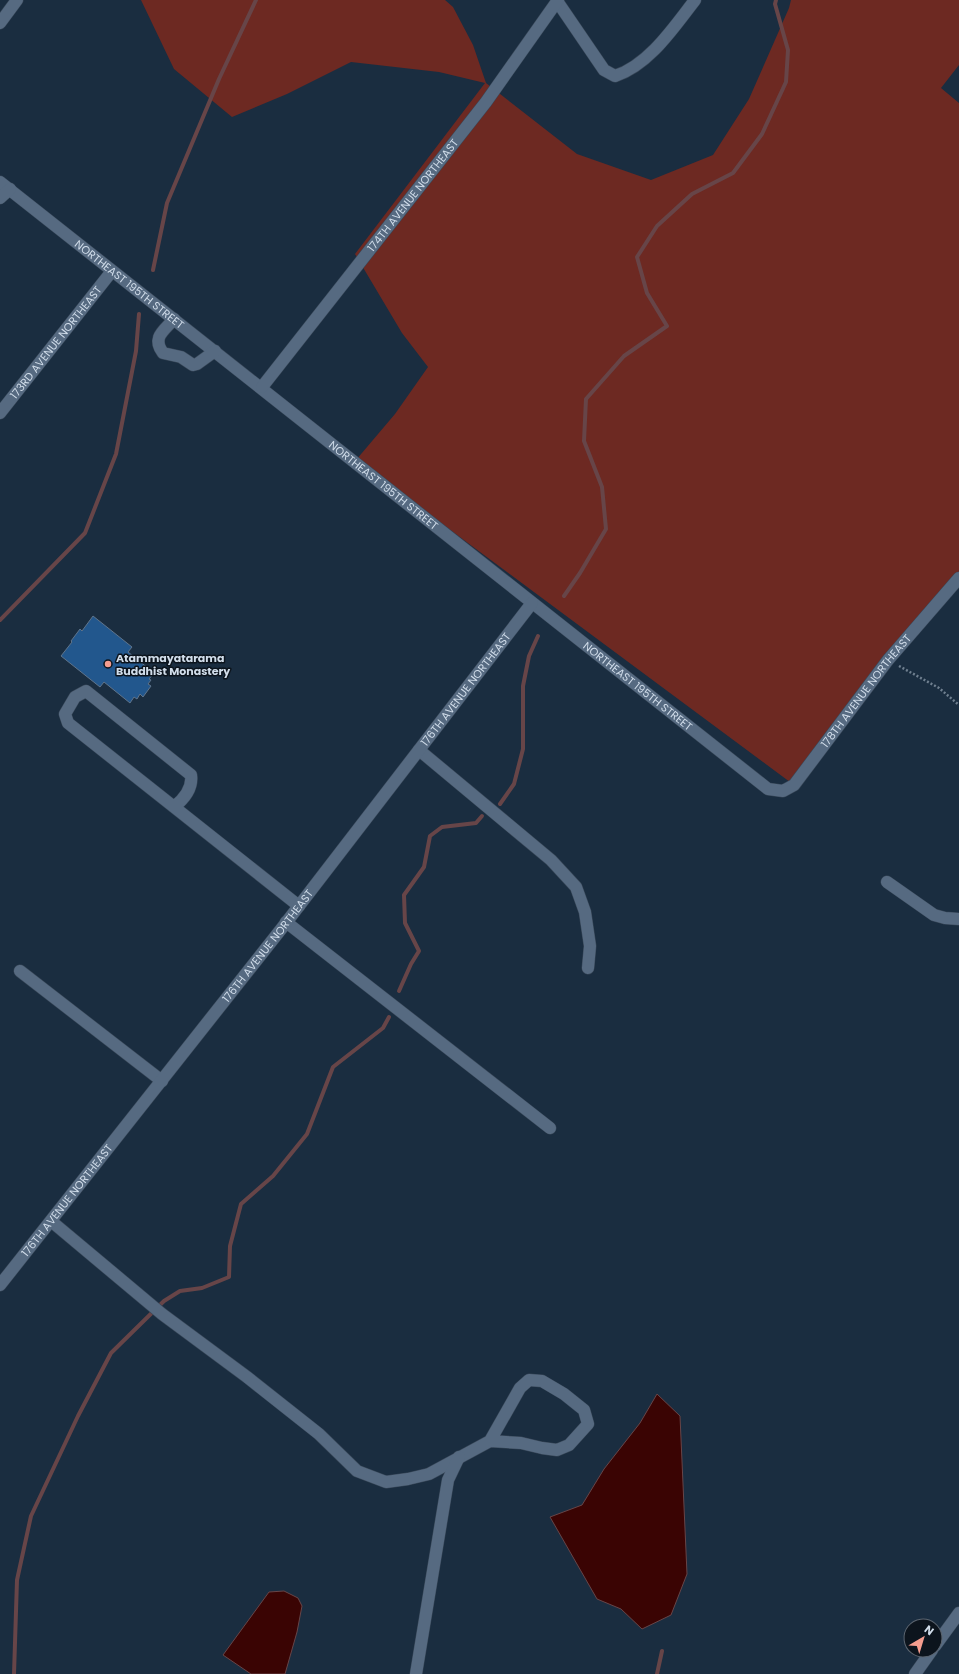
<svg xmlns="http://www.w3.org/2000/svg" width="959" height="1674" viewBox="0 0 959 1674" font-family="Poppins,sans-serif">
<style>
.green{fill:#6d2922}
.water{fill:#3a0403;stroke:#674548}
.lines{fill:none;stroke-linecap:round;stroke-linejoin:round}
.stream{stroke:#674548;stroke-width:4}
.building{fill:#22578d;stroke:#5f748b}
.minor-casing{stroke:#394859;stroke-width:13}
.path{stroke:#6f7f8f;stroke-width:2.5;stroke-dasharray:2 2;stroke-linecap:butt}
.minor{stroke:#566a81;stroke-width:12}
.poi-dot{fill:#f59d8f;stroke:#0c141d;stroke-width:1.5}
.labels{text-anchor:middle;stroke-width:3;stroke-linejoin:round;paint-order:stroke}
.street-label{font-size:11px;fill:#d1ddea;stroke:#0c141d}
.poi-label{font-size:11px;font-weight:bold;fill:#d1ddea;stroke:#0c141d;text-anchor:start}
</style>
<rect width="100%" height="100%" fill="#1a2d40"/>
<path class="green" d="M141,0h304l8,7 20,38 13,38 91,71 74,26 62,-25 36,-56 40,-91 2,-8h168v65l-18,23 18,15v475l-165,207 -438,-325 39,-46 33,-47 -26,-34 -47,-79 130,-171 -46,-11 -88,-10 -64,32 -55,23 -58,-48z"/>
<g class="water">
<path d="M657,1394l23,22 7,158 -16,41 -29,14 -21,-20 -24,-10 -47,-82 32,-12 22,-36 36,-46z"/>
<path d="M284,1591l14,7 4,8 -5,26 -12,42h-34l-28,-19 46,-63z"/>
</g>
<g class="lines">
<g class="stream">
<path d="M153,270l14,-67 52,-124 37,-79"/>
<path d="M564,596l16,-23 26,-44 -4,-42 -18,-46 2,-42 38,-43 43,-30 -20,-33 -10,-36 20,-31 35,-32 41,-21 29,-39 24,-52 2,-32 -13,-46 1,-4"/>
<path d="M0,620l85,-87 31,-79 20,-103 3,-37"/>
<path d="M500,804l14,-20 9,-35v-63l6,-30 9,-20"/>
<path d="M399,991l12,-27 8,-13 -14,-28 -1,-28 20,-28 6,-31 12,-9 34,-4 6,-7"/>
<path d="M14,1674l3,-94 14,-64 47,-100 33,-63 53,-52 16,-10 22,-3 27,-11 1,-31 11,-42 32,-28 34,-42 26,-67 50,-39 6,-11"/>
<path d="M657,1674l5,-23"/>
</g>
</g>
<path class="building" d="M93,616l39,31 -4,5 26,21 -5,6 2,1 -3,4 3,2 -8,11 -3,-3 -3,5 -3,-2 -4,6 -26,-21 -4,5 -39,-31 11,-14 -1,-1 9,-12 2,2z"/>
<g class="lines">
<defs>
<g id="minor">
<path d="M557,1l47,69 11,6c34,-11 59,-49 80,-76"/>
<path d="M0,23l17,-23"/>
<path id="s1" d="M0,182l768,607 15,2 11,-6 94,-125 71,-82"/>
<path d="M0,198l10,-9"/>
<path d="M174,319c-9,11 -23,18 -11,34l18,4 12,8 4,-1 18,-13"/>
<path id="s2" d="M262,387l224,-285 72,-102"/>
<path id="s3" d="M0,413l112,-142"/>
<path d="M419,750l132,110 25,27 9,25 5,34 -2,22"/>
<path d="M174,807c10,-8 19,-18 17,-32l-105,-84 -11,6 -10,17 3,9 231,183"/>
<path d="M887,882l47,33 11,3 14,1"/>
<path d="M286,922l264,206"/>
<path d="M20,971l142,110"/>
<path d="M51,1221l111,93 85,63 72,57 38,37 29,11 22,-3 21,-5 61,-33 30,-53 9,-8 13,1 22,13 20,16 4,14 -19,21 -12,5 -15,-2 -21,-5 -31,-2"/>
<path id="s4" d="M0,1285l282,-357 250,-325"/>
<path d="M935,1646l24,-33"/>
<path d="M416,1674l32,-194 11,-23"/>
<path d="M915,1674l17,-24"/>
</g>
</defs>
<use href="#minor" class="minor-casing"/>
<path class="path" d="M899,666l40,22 20,17"/>
<use href="#minor" class="minor"/>
</g>
<circle class="poi-dot" cx="108" cy="664" r="4"/>
<g class="labels">
<g class="street-label">
<text dy="4" stroke="none"><textPath href="#s2" startOffset="244">174TH AVENUE NORTHEAST</textPath></text>
<text dy="4" stroke="none"><textPath href="#s1" startOffset="165">NORTHEAST 195TH STREET</textPath></text>
<text dy="4" stroke="none"><textPath href="#s3" startOffset="90">173RD AVENUE NORTHEAST</textPath></text>
<text dy="4" stroke="none"><textPath href="#s1" startOffset="489">NORTHEAST 195TH STREET</textPath></text>
<text dy="4" stroke="none"><textPath href="#s1" startOffset="813">NORTHEAST 195TH STREET</textPath></text>
<text dy="4" stroke="none"><textPath href="#s4" startOffset="756">176TH AVENUE NORTHEAST</textPath></text>
<text dy="4" stroke="none"><textPath href="#s1" startOffset="1125">178TH AVENUE NORTHEAST</textPath></text>
<text dy="4" stroke="none"><textPath href="#s4" startOffset="432">176TH AVENUE NORTHEAST</textPath></text>
<text dy="4" stroke="none"><textPath href="#s4" startOffset="108">176TH AVENUE NORTHEAST</textPath></text>
</g>
<g class="poi-label">
<text x="116" y="662">Atammayatarama<tspan x="116" dy="13">Buddhist Monastery</tspan></text>
</g>
</g>
<g transform="translate(923 1638) rotate(38)"><circle r="19" fill="#0c141d" stroke="#5b646f"/>
<path d="M0-3L7 15L0 10L-7 15Z" fill="#f59d8f"/>
<text y="-6" font-size="11" font-weight="bold" text-anchor="middle" fill="#d1ddea">N</text>
</g>
</svg>
